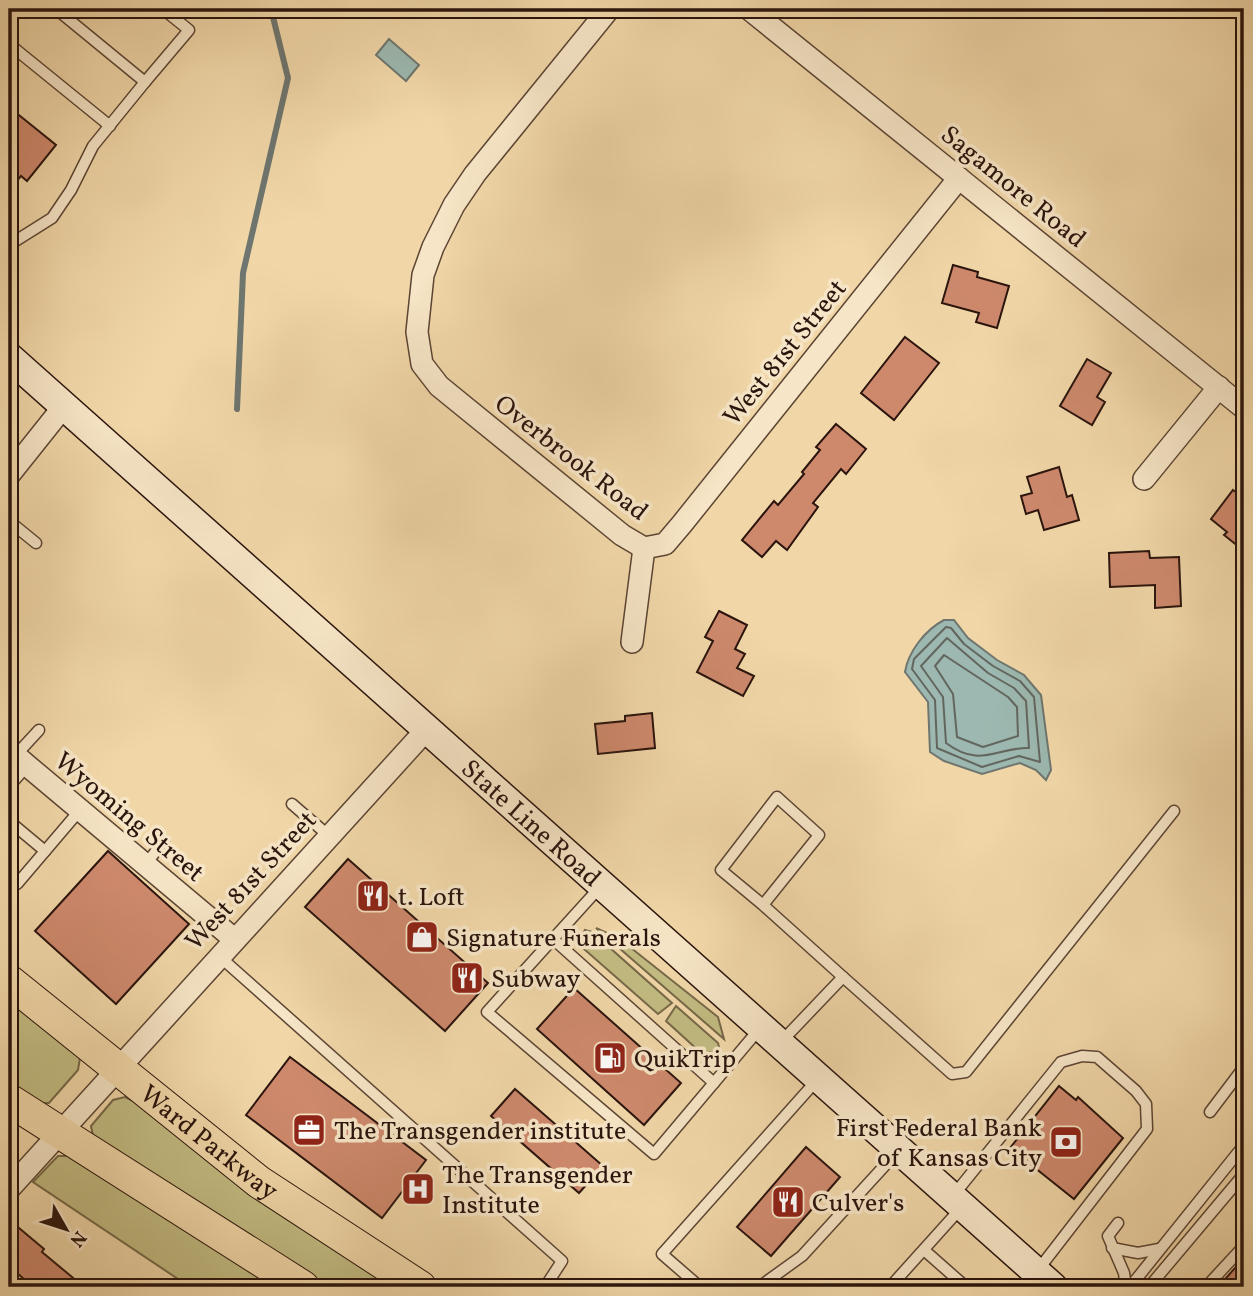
<svg xmlns="http://www.w3.org/2000/svg" width="1253" height="1296" viewBox="0 0 1253 1296" font-family="Vollkorn,serif">
<style>
.green{fill:#c2bc82;stroke:#766848;stroke-width:2}
.water{fill:#9cb8b0;stroke:#6e766f;stroke-width:2}
.lines{fill:none;stroke-linecap:round;stroke-linejoin:round}
.shore{stroke:#63665e;stroke-width:2}
.stream{stroke:#6e766f;stroke-width:6}
.building{fill:#ce896d;stroke:#2a140d;stroke-width:2}
.lane-casing{stroke:#5c4534;stroke-width:13}
.street-casing{stroke:#5c4534;stroke-width:24}
.secondary-casing{stroke:#2a140d;stroke-width:31}
.primary-casing{stroke:#2a140d;stroke-width:34}
.lane{stroke:#f6e5c6;stroke-width:10}
.street{stroke:#f6e5c6;stroke-width:21}
.secondary{stroke:#f6e5c6;stroke-width:28}
.primary{stroke:#f1d7a8;stroke-width:32}
.labels{text-anchor:middle;stroke-width:7;stroke-linejoin:round;paint-order:stroke}
.street-label{font-size:26px;fill:#2a140d;stroke:#f6e5c6}
.poi-label{font-size:26px;fill:#2a140d;stroke:#f6e5c6;text-anchor:start}
</style>
<rect width="100%" height="100%" fill="#f1d7a8"/>
<filter id="stains"><feTurbulence type="fractalNoise" baseFrequency=".00286" numOctaves="4"/><feColorMatrix values="0 0 0 0 .2 0 0 0 0 .09 0 0 0 0 .02 0 0 0 .5 -.17"/></filter>
<radialGradient id="worn" r=".72"><stop offset=".6" stop-color="#630" stop-opacity="0"/><stop offset="1" stop-color="#630" stop-opacity=".3"/></radialGradient>
<g class="green">
<path d="M596,928l13,6 2,-2 107,85 6,22z"/>
<path d="M585,930l7,2 80,71 -14,11 -74,-65 -3,-12z"/>
<path d="M9,994l71,64 -2,12 -29,33h-10l-30,-22z"/>
<path d="M676,1006l42,37 1,4 -7,5h-12l-34,-31z"/>
<path d="M125,1097l12,6 256,184h-65l-235,-151 -2,-10 22,-26z"/>
<path d="M58,1156h12l207,131h-87l-157,-105z"/>
</g>
<g class="water">
<path d="M389,39l30,26 -13,16 -30,-26z"/>
<path d="M944,620h10l14,18 29,22 27,15 17,20 10,75 -5,10 -10,-10 -16,-7 -38,11 -38,-13 -14,-9 -2,-50 -23,-30c3,-20 20,-42 39,-52z"/>
</g>
<g class="lines">
<g class="shore">
<path d="M946,627l5,1 13,16 29,22 27,15 14,16 6,65 -21,-6 -37,11 -45,-19 -2,-48 -23,-31 2,-10z"/>
<path d="M947,638l41,35 26,15 12,13 3,47c-33,-1 -48,21 -83,-5l-3,-46 -22,-31z"/>
<path d="M944,655l64,42 9,10 1,29 -35,11 -26,-10 -4,-43 -18,-28z"/>
</g>
<path class="stream" d="M237,409l6,-136 45,-195 -17,-69"/>
</g>
<g class="building">
<path d="M9,107l47,38 -29,36 -6,-5 -12,15z"/>
<path d="M953,265l25,7 -1,5 32,9 -12,42 -21,-6 3,-9 -37,-10z"/>
<path d="M905,337l34,26 -45,57 -33,-27z"/>
<path d="M1087,359l24,14 -14,24 8,5 -13,23 -32,-19z"/>
<path d="M836,424l30,25 -20,25 -5,-5 -28,34 5,4 -31,43 -11,-9 -14,16 -20,-17 32,-39 4,4 26,-31 -2,-2 18,-22 -4,-3z"/>
<path d="M1059,467l8,30 5,-2 7,25 -35,10 -6,-20 -12,4 -5,-18 11,-3 -5,-16z"/>
<path d="M1233,490l11,8v53l-20,-16 3,-3 -16,-13z"/>
<path d="M1149,551l1,7 29,-1 2,49 -26,2v-23l-45,2 -1,-34z"/>
<path d="M719,611l28,14 -12,24 10,5 -8,14 17,8 -11,20 -46,-24 16,-31 -8,-4z"/>
<path d="M652,713l3,35 -57,6 -3,-30 30,-3v-5z"/>
<path d="M108,851l81,73 -73,80 -81,-73z"/>
<path d="M348,859l140,124 -43,48 -140,-124z"/>
<path d="M574,988l107,95 -37,42 -107,-96z"/>
<path d="M290,1057l136,103 -44,58 -136,-103z"/>
<path d="M1059,1086l17,14 2,-3 45,41 -49,61 -64,-51z"/>
<path d="M515,1089l88,77 -24,27 -88,-77z"/>
<path d="M806,1147l34,30 -69,79 -34,-29z"/>
<path d="M19,1228l25,21 -2,3 42,35h-51l-24,-21v-26z"/>
<path d="M1244,1258v29h-26z"/>
</g>
<g class="lines">
<defs>
<g id="lane">
<path d="M56,9l89,73 44,-52 -26,-21"/>
<path d="M9,44l101,82"/>
<path d="M9,245l43,-27 19,-28 22,-44 52,-64"/>
<path d="M9,521l27,22"/>
<path d="M15,756l24,-26"/>
<path d="M292,804l37,32"/>
<path d="M9,821l36,30"/>
<path d="M145,865l19,-24"/>
<path d="M9,877l8,7 63,-74"/>
<path d="M600,887l-113,125 167,142 107,-127"/>
<path d="M763,905l-42,-35 56,-73 42,38 -56,70 80,72"/>
<path d="M553,939l161,144"/>
<path d="M219,956l343,305 -17,26"/>
<path d="M781,1042l62,-65 109,97 14,-2 208,-261"/>
<path d="M1210,1112l34,-45"/>
<path d="M953,1196l108,-134 21,-6 15,1 39,34 10,13 1,25 -109,141"/>
<path d="M1118,1223l-10,13 16,37 2,14"/>
<path d="M1112,1248l26,5 21,-4"/>
<path d="M924,1250l42,37"/>
<path d="M700,1287l-38,-33 155,-174"/>
<path d="M759,1287l43,-31 97,-106"/>
<path d="M890,1287l71,-79"/>
<path d="M1130,1287l114,-142"/>
<path d="M1149,1287l95,-113"/>
<path d="M1206,1287l38,-41"/>
</g>
<g id="street">
<path d="M609,9l-134,165 -21,31 -21,42 -10,28 -6,57 5,32 17,22 183,149 22,13"/>
<path d="M749,9l495,399"/>
<path d="M9,475l55,-69"/>
<path d="M1144,479l75,-92"/>
<path d="M644,548l21,-4 17,-20 277,-346"/>
<path d="M632,642l12,-94"/>
<path d="M9,750l14,12 -14,16"/>
<path d="M23,762l211,177"/>
<path d="M9,1189l418,-460"/>
</g>
<g id="secondary">
<path id="s1" d="M9,357l1044,930"/>
</g>
<g id="primary">
<path id="s2" d="M9,981l250,201 161,105"/>
<path d="M9,1100l294,187"/>
</g>
</defs>
<use href="#lane" class="lane-casing"/>
<use href="#street" class="street-casing"/>
<use href="#secondary" class="secondary-casing"/>
<use href="#primary" class="primary-casing"/>
<use href="#lane" class="lane"/>
<use href="#street" class="street"/>
<use href="#secondary" class="secondary"/>
<use href="#primary" class="primary"/>
</g>
<defs>
<symbol id="restaurant-square" viewBox="-11 -11 22 22"><rect x="-9" y="-9" width="18" height="18" rx="4" fill="#8f2418" stroke="#f6e5c6"/><path d="M-5-6h1v4h1v-4h1v4h1v-4h1v5L-1.5 .5V6h-2V.5L-5-1ZM5-6V6H3V1.5H1.5Q1.5-4 5-6Z" fill="#fff"/></symbol>
<symbol id="shop-square" viewBox="-11 -11 22 22"><rect x="-9" y="-9" width="18" height="18" rx="4" fill="#8f2418" stroke="#f6e5c6"/><path d="M-5-2.5h2.3a2.7 3.5 0 0 1 5.4 0H5L5.5 6h-11ZM-1.5-2.5h3a1.5 2.3 0 0 0-3 0Z" fill="#fff"/></symbol>
<symbol id="fuel-square" viewBox="-11 -11 22 22"><rect x="-9" y="-9" width="18" height="18" rx="4" fill="#8f2418" stroke="#f6e5c6"/><path d="M-5.5-6h7V0h2V4h1.3V-2.5L3-4.5l.8-.8L6-3V5H2.5V1h-1V6h-7ZM-4.2-4.7v3.2H.2V-4.7Z" fill="#fff"/></symbol>
<symbol id="office-square" viewBox="-11 -11 22 22"><rect x="-9" y="-9" width="18" height="18" rx="4" fill="#8f2418" stroke="#f6e5c6"/><path d="M-6-3h4V-5.5h4V-3h4V5H-6ZM-1-4.5V-3h2v-1.5ZM-6 0V1H6V0Z" fill="#fff"/></symbol>
<symbol id="bank-square" viewBox="-11 -11 22 22"><rect x="-9" y="-9" width="18" height="18" rx="4" fill="#8f2418" stroke="#f6e5c6"/><path d="M-6-4H6V4H-6ZM0-2.3a2.3 2.3 0 1 0 0 4.6a2.3 2.3 0 1 0 0-4.6Z" fill="#fff"/></symbol>
<symbol id="hospital-square" viewBox="-11 -11 22 22"><rect x="-9" y="-9" width="18" height="18" rx="4" fill="#8f2418" stroke="#f6e5c6"/><path d="M-5-5h3v3.5h4V-5h3V5h-3V1.5h-4V5h-3Z" fill="#fff"/></symbol>
</defs>
<g fill-rule="evenodd">
<use href="#restaurant-square" x="354" y="877" width="38" height="38"/>
<use href="#shop-square" x="403" y="918" width="38" height="38"/>
<use href="#restaurant-square" x="448" y="959" width="38" height="38"/>
<use href="#fuel-square" x="591" y="1039" width="38" height="38"/>
<use href="#office-square" x="290" y="1111" width="38" height="38"/>
<use href="#bank-square" x="1047" y="1123" width="38" height="38"/>
<use href="#hospital-square" x="399" y="1170" width="38" height="38"/>
<use href="#restaurant-square" x="769" y="1183" width="38" height="38"/>
</g>
<g class="labels">
<g class="street-label">
<text transform="translate(1014 186) rotate(39)" y="9">Sagamore Road</text>
<text transform="translate(784 352) rotate(-51)" y="9">West 81st Street</text>
<text transform="translate(572 457) rotate(38)" y="9">Overbrook Road</text>
<text transform="translate(130 816) rotate(40)" y="9">Wyoming Street</text>
<text dy="9" stroke="none"><textPath href="#s1" startOffset="700">State Line Road</textPath></text>
<text transform="translate(250 880) rotate(-47)" y="9">West 81st Street</text>
<text dy="9" stroke="none"><textPath href="#s2" startOffset="257">Ward Parkway</textPath></text>
</g>
<g class="poi-label">
<text x="398" y="905">t. Loft</text>
<text x="446" y="946">Signature Funerals</text>
<text x="491" y="987">Subway</text>
<text x="634" y="1067">QuikTrip</text>
<text x="1042" y="1136" text-anchor="end">First Federal Bank<tspan x="1042" dy="30">of Kansas City</tspan></text>
<text x="334" y="1139">The Transgender institute</text>
<text x="442" y="1183">The Transgender<tspan x="442" dy="30">Institute</tspan></text>
<text x="812" y="1211">Culver's</text>
</g>
</g>
<rect width="1253" height="1296" fill="none" stroke="#f1d7a8" stroke-width="35"/>
<rect x="10" y="10" width="1232" height="1275" fill="none" stroke="#2a140d" stroke-width="3.5"/>
<rect x="18" y="18" width="1218" height="1261" fill="none" stroke="#2a140d" stroke-width="2"/>
<g transform="translate(66 1229) rotate(129)" stroke="#f6e5c6" stroke-width="5" paint-order="stroke">
<path d="M0-5L12 26L0 18L-12 26Z" fill="#2a140d"/>
<text y="-10" font-size="19" font-weight="bold" text-anchor="middle" fill="#2a140d">N</text>
</g>
<rect width="100%" height="100%" filter="url(#stains)"/>
<rect width="100%" height="100%" fill="url(#worn)"/>
</svg>
